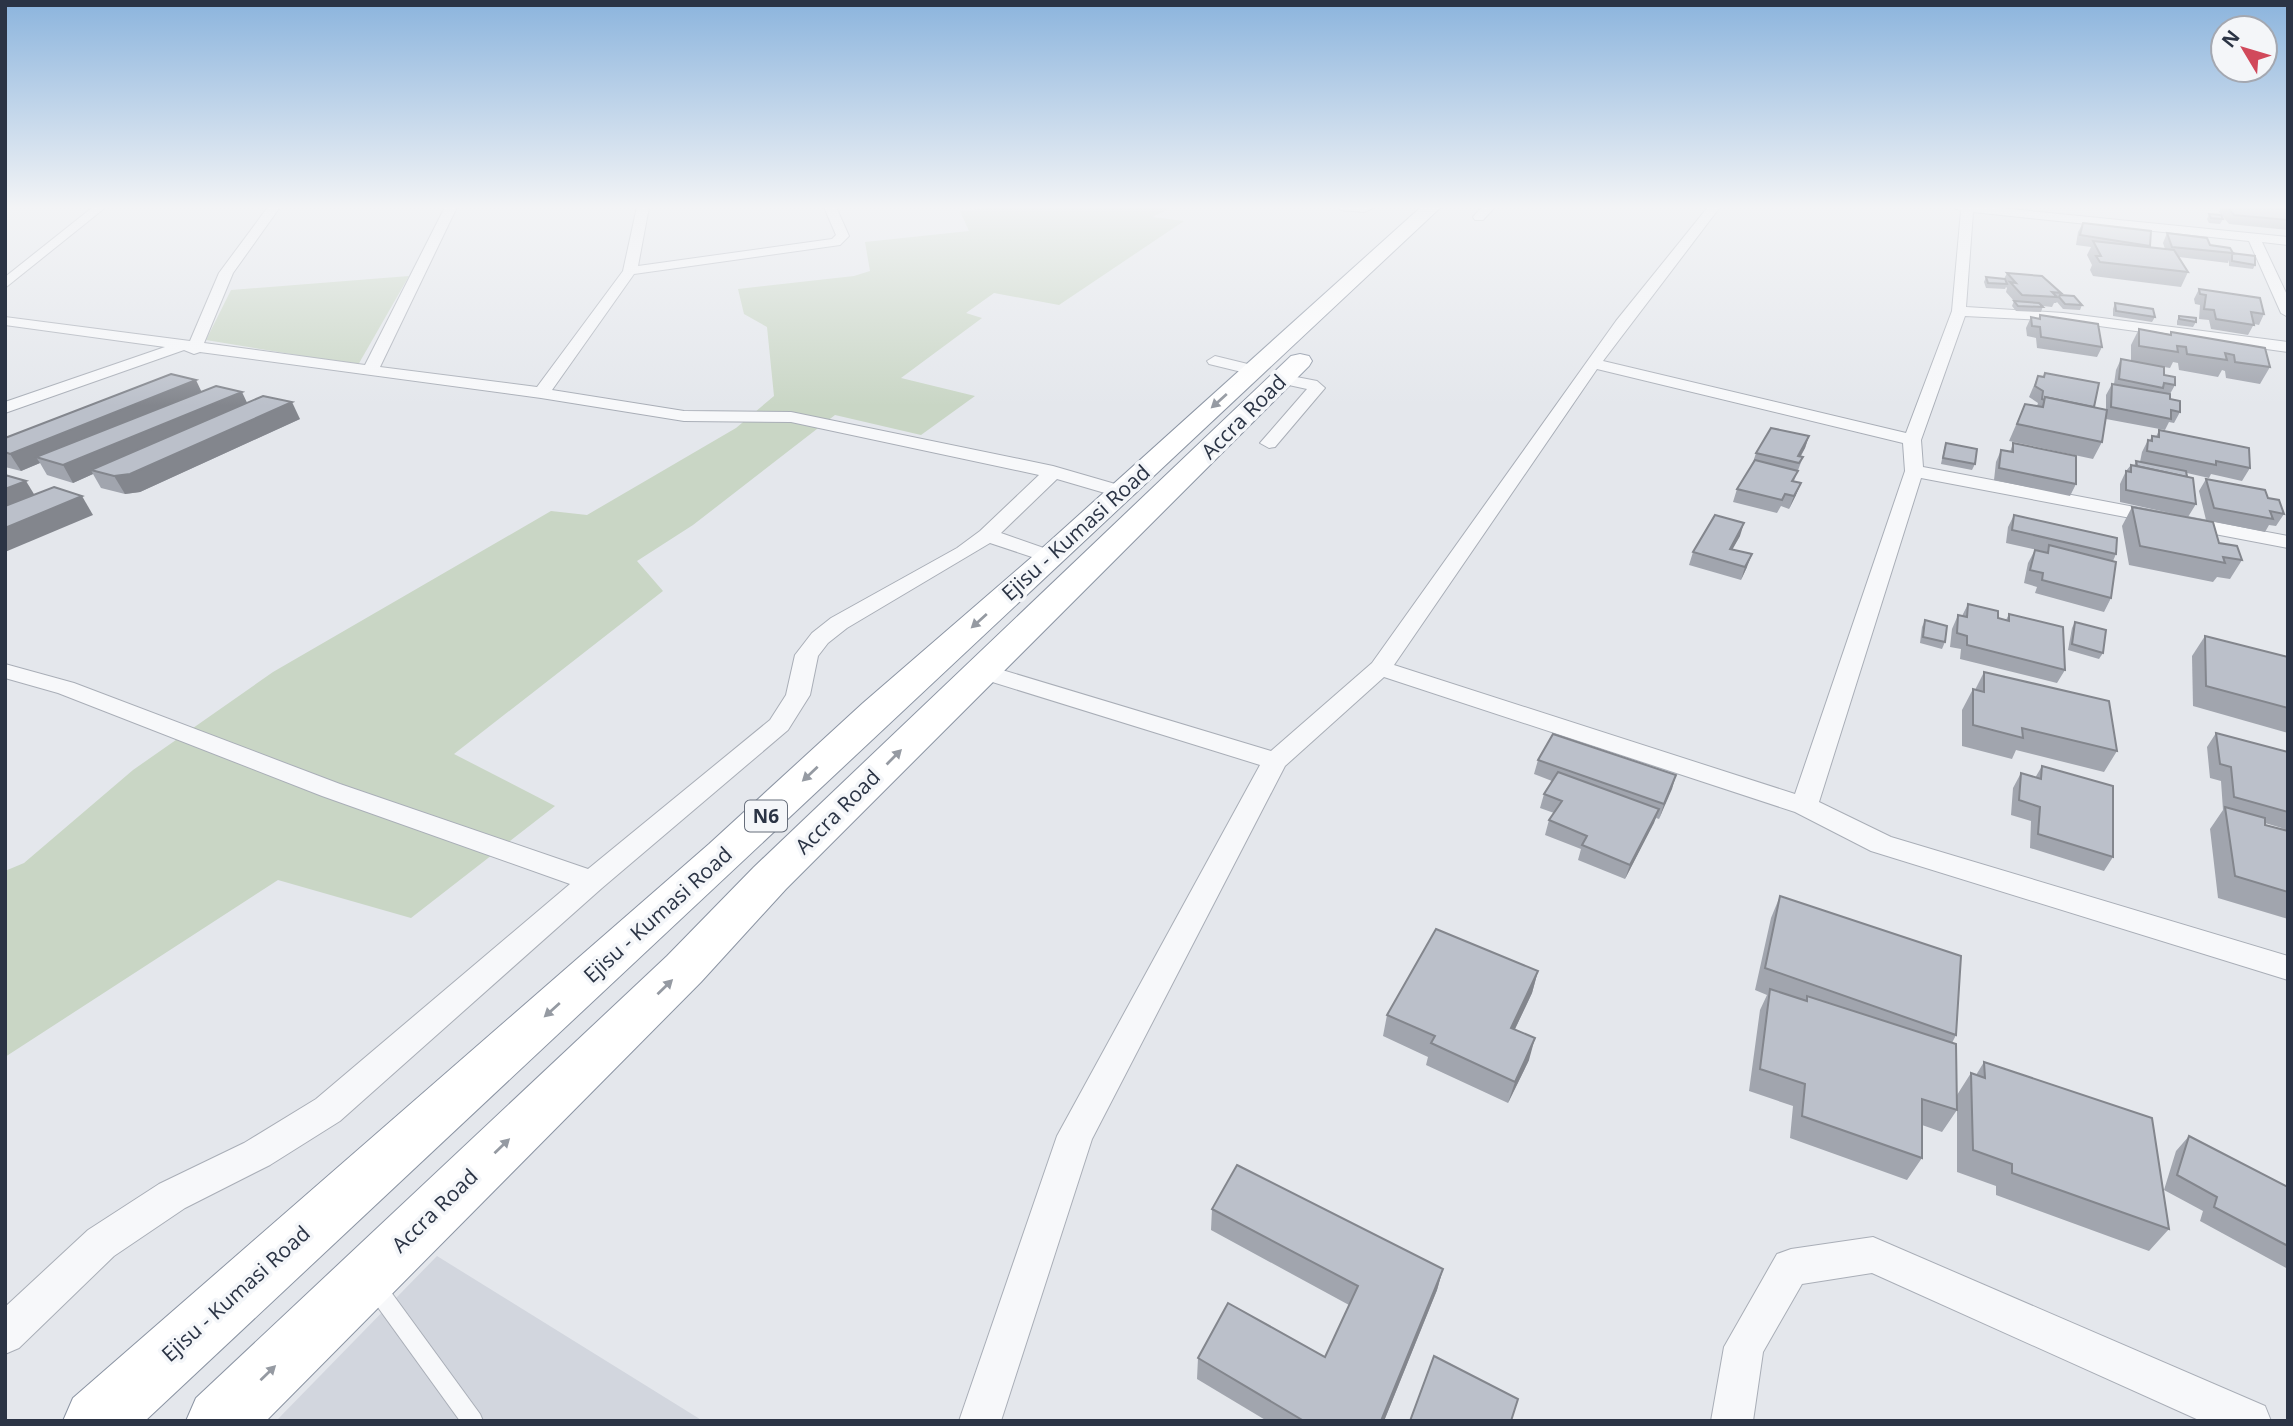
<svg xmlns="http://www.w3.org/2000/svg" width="2293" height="1426" viewBox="0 0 2293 1426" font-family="'Open Sans',sans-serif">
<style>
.built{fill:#d2d6de}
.green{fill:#c9d6c5}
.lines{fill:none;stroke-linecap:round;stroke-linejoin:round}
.lane-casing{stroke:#a9aeb7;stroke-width:2}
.street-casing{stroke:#a9aeb7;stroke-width:2}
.highway-casing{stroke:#8b94a3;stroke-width:2}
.lane{fill:#f7f8fa;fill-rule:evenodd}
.street{fill:#f7f8fa;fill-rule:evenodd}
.highway{fill:#fff;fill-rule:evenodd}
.wall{fill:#a1a5ae;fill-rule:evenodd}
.shaded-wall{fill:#83868d}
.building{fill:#bbc0ca;stroke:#83868d;stroke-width:2}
.oneway{fill:#959aa2}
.labels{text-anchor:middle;stroke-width:7;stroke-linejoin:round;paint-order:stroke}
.shield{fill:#f4f6f9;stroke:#676e7b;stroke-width:2}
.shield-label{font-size:19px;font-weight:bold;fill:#2b3445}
.street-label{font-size:21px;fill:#2b3445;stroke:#f4f6f9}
</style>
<rect width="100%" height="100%" fill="#e4e7ec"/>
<path class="built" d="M437,1256l266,165h-427z"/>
<g class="green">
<path d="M995,207h178l-21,10 32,4 -125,84 -65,-12 -28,20 16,5 -81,60 74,18 -54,39 -86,-20 -142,110 -56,36 26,30 -209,163 101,52 -144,112 -133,-38 -273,177v-186l19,-8 109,-93 140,-98 278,-161 36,4 149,-87 38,-32 -7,-69 -23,-13 -6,-25 116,-13 16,-5 -5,-29 104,-11 -9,-20z"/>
<path d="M409,276l-51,89 -152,-25 25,-50z"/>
</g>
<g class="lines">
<defs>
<g id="lane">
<path d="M1339,207h36l-11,5 -23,-2z"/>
<path d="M376,1279l7,2 97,133 3,7h-23l-91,-126 -3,-7 3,-7z"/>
</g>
<g id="street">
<path d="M93,207h13l-101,81v-11z"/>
<path d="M268,207h12l-47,66 -29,70 161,22 80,-158h12l-77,160 157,20 86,-116 14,-64h12l-11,59 194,-27 4,-4 -12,-28h12l13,29 -9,9 -206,29 -82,116 132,21 107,1 262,54 76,22 2,4 -9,6 -65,-19 -56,54 57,20 3,4 -3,4h-14l-54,-18 -143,85 -19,15 -10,13 -8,39 -22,35 -186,158 -262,233 -70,44 -85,43 -71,48 -95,92 -14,6v-47l83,-77 71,-46 85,-41 72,-44 254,-215 -248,-88 -264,-103 -53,-15v-14l69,19 266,101 248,85 182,-149 16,-25 9,-40 17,-22 19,-15 126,-70 23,-17 59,-56 -248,-53 -107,-1 -143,-23 -341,-46 -6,2 -10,-4 -179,63v-11l160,-55 -160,-22v-8l185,24 29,-68z"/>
<path d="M1482,207h13l-12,13h-8l-2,-3z"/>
<path d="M1708,207h12l-117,154 303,72 46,-122 9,-100 -8,-4h38l297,30v8l-26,-3 26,55v20l-7,-4 -32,-72 -276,-29 -7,95 97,6 225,29v10l-225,-31 -98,-5 -44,124 2,27 365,69v12l-367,-70 -102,324 72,35 397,119v24l-417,-129 -76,-39 -411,-135 -99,89 -193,373 -91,282h-42l98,-285 203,-371 -287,-89 -4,-5 4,-5h16l282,85 101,-88 244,-342zM1597,369l306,74 2,28 -110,323 -401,-129z"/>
<path d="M1215,356l45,11 2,3 -8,5 -45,-11 -2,-3z"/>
<path d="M1281,374l36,7 8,7 -50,59 -6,1 -9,-5 47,-54 -32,-7 -2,-3z"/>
<path d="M1873,1237l392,169 6,15h-70l-329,-148 -70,11 -39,68 -10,69h-42l13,-74 53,-93 14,-5z"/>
</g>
<g id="highway">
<path d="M1421,207h20l-1296,1214h-82l10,-23 636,-554 154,-141 177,-153z"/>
<path d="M1300,354l9,2 3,5 -3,5 -523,523 -85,93 -435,439h-80l10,-23 471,-442 87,-89 537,-511z"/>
</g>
</defs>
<use href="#lane" class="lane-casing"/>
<use href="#street" class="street-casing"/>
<use href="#highway" class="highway-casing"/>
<use href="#lane" class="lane"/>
<use href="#street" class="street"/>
<use href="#highway" class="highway"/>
</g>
<g class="wall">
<path d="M2221,207h67v23l-59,-6 -10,-12z"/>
<path d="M2209,214l14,5 -3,5 -11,-1 -2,-4z"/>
<path d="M2083,223l67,23 -1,1 16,2 -2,-6 4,-10 43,12 23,8 22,12 -2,4 -24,-3v-6l-1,3 -49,-6 9,15 -7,15 -88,-11 -3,-6 2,-5 -5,-10 4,-8 -15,-2 2,-13z"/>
<path d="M2007,273l54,20 -1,2 22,10 -2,5 -17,-1 -6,-7 -1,1h-2l-2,4 -9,-1 -2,6 -25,-1 -4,-5 2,-5 -8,-9 1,-4 -1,-1 -1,2 -19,-1 -2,-6 2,-5 18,2z"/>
<path d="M2199,289l65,25 -5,11 -5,-1 -6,11 -37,-6 -2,-9 -10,-1 1,-14 -5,-1 -1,-5z"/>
<path d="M2115,303l40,14 -3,5 -39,-6v-7z"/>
<path d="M2040,315l62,32 -5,10 -60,-9 -1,-10 -9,-2 -1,-8 5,-11 7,2z"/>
<path d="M2179,316l17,6 -3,5 -16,-2v-4z"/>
<path d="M2139,329l31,5 1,-2 99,35 -10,17 -34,-6 -1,-7 -3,-1 -4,7 -39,-7 -1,-7 -5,-1 -3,6 -6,-1v8l11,10 -5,9v5l10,13 -6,11 -5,-1 -4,8 -59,-11 -4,23 -9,17 -84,-18 16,-37 12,2 1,-3 -9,-6 9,-21 56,31 12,3v-15l6,-11h2l2,-14 5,-11 10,2v-16z"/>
<path d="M201,392l46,10 53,17 -160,73 -15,2 -24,-6 -8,-14 -20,9 -26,-8 -7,-12 -19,8 -16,-4v-29z"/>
<path d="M2159,430l91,38 -8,13 -31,-7 -2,4 -22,-5 9,31 -8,13 -68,-15v-18l6,-13 5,-6 3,1 2,-5 4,1 2,-10 6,-12h2l2,-4 4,1z"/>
<path d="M1809,436l-4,12 -4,8 2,1 -9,24 2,14 -7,14 -8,-3 -4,7 -44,-11 4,-13 15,-24 4,-12z"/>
<path d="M1946,443l29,21 -3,6 -31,-6 3,-15z"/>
<path d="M2013,443l63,41 -6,12 -76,-16 2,-18 5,-12 9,2z"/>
<path d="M2206,479l62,19 16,16 -8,12 -7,-1 -4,7 -59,-12 -7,-29z"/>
<path d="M2132,507l87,36 23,17 -12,19 -13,-2 -4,5 -84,-17 -7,-39z"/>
<path d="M2014,515l102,39 -3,7 -2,37 -7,14 -69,-19 2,-6 -13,-4 4,-20 7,-13 11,2 -40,-9 2,-16z"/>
<path d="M1740,536l-8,13 15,18 -6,13 -52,-15 4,-13z"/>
<path d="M1968,604l30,14 8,2 3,-6 56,56 -8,13 -97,-24 1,-10 -11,-2 2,-18 6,-14 4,1z"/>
<path d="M1925,620l20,22 -3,7 -22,-6 2,-16z"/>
<path d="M2075,622l28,31 -4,6 -31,-9 4,-22z"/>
<path d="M2205,636l83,21v76l-95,-27 -1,-50z"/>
<path d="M1984,672l133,79 -13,21 -88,-22 -4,9 -50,-13v-36l11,-21 2,1z"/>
<path d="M2216,733l72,19v167l-70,-21 -8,-69 13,-19 -2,-29 -11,-3 -3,-31zM2265,823l20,6 -20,-4z"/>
<path d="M1538,760l138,15 -17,44 -3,-1 -31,61 -47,-19 3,-11 -36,-14 4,-15 5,-7 -14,-5 4,-14 8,-13 -18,-7z"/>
<path d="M2042,766l71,91 -9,14 -74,-23 1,-27 -20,-6 2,-27 8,-15 14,5z"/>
<path d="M1780,896l176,139 -4,8 5,67 -15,22 -20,-7v33l-15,22 -117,-42 3,-32 -44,-15 11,-81 7,-15 -12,-5 16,-72z"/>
<path d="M1538,971l-6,22 -17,36 14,31 -21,43 -82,-38 2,-8 -45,-21 4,-21z"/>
<path d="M1984,1062l185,167 -20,22 -153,-56v-9l-39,-14v-77l14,-22 5,2z"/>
<path d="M2189,1136l99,51v82l-88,-48 3,-10 -39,-21 12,-39z"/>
<path d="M1212,1209l231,60 -6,21 -53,131h-117l-70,-42 1,-21 127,-1 24,-52 -138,-75z"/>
</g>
<g class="shaded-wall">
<path d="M196,380l8,17 -168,60 4,6 -19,8 -11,-17z"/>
<path d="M242,392l8,17 -159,61 2,4 -20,9 -10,-18z"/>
<path d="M292,402l8,17 -160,73 -15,2 -11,-18z"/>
<path d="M1809,436l-4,12 -8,14 1,-6z"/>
<path d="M26,481l11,18 -32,13v-23z"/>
<path d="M1801,483l-5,12 -7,14 5,-13z"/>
<path d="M82,496l11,19 -88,37v-24z"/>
<path d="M1744,523l-4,13 -14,25 4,-12z"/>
<path d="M1752,554l-5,13 -6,13 4,-13z"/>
<path d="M1676,775l-4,14 -13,30 5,-15z"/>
<path d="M1659,809l-5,14 -29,56 5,-14z"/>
<path d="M1538,971l-6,22 -27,57 6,-22z"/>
<path d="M1535,1038l-6,22 -21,43 7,-21z"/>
<path d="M1443,1269l-6,21 -53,131h-3z"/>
</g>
<g class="building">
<path d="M2227,207h38l21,2 2,1v10l-54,-5z"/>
<path d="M2209,214l12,1 2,4 -12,-1z"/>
<path d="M2083,223l68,8 -1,15 -70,-11z"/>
<path d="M2167,233l40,5 3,7 20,3 3,5 -61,-6z"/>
<path d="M2093,241l81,9 14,22 -88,-10 -4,-6h5z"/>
<path d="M2231,253l24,3v9l-23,-4v-6l1,-2z"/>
<path d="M2007,273l35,3 19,17 -9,-1 5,5 -35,-2 -12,-13 6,1z"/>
<path d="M1986,277l19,2 2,5 -19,-1z"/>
<path d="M2199,289l61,9 4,16 -13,-2 3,13 -38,-6 -2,-9 -10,-1 2,-14 -6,-1z"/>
<path d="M2060,295l14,1 8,9 -17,-1 -6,-7z"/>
<path d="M2014,301l25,2 4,4 -25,-1z"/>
<path d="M2115,303l38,6 2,8 -39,-6z"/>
<path d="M2040,315l58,9 4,23 -61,-10 -1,-10 -8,-1 -1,-9 9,2z"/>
<path d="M2179,316l17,2v4l-17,-3z"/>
<path d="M2139,329l32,6v-3l94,16 5,19 -35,-5 -1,-7 -9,-2 2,7 -40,-6 -1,-7 -9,-1 1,6 -39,-6z"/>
<path d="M2121,359l43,8v8l11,2v8l-11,-2 -1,5 -44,-9z"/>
<path d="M2045,373l54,10 -5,24 -49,-10v3l-3,-1 1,-8 -8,-5 3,-10 6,1z"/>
<path d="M171,374l25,6 -186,74 -5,-2v-14z"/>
<path d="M2112,384l58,10v5l10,2v11l-9,-2v9l-60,-12z"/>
<path d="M216,386l26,6 -179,73 -27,-8z"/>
<path d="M263,396l29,6 -162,72 -16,2 -23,-6z"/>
<path d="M2045,397l62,13 -5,32 -85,-18 8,-20 18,3z"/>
<path d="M1771,428l38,8 -11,20 5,1 -4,6 -43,-10z"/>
<path d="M2159,430l90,18 1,20 -34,-7v4l-69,-14 1,-11 4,1v-5l7,1z"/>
<path d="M1946,443l31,6 -2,15 -32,-6z"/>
<path d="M2013,443l63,13v28l-77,-16 2,-18 12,2z"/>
<path d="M1755,460l43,11 -6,10 9,2 -7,13 -9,-2 -3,6 -45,-11z"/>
<path d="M2136,461l50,10 1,6 -50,-11z"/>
<path d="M2131,465l62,13 3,26 -70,-14v-19l5,1z"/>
<path d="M5,475l21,6 -21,8z"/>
<path d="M2206,479l59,11 3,8 11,2 5,14 -14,-3 3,8 -59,-11z"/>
<path d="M54,487l28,9 -77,32v-22z"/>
<path d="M2132,507l81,15 6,21 18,3 5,14 -19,-3 2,6 -85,-17z"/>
<path d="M1715,515l29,8 -14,26 22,5 -7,13 -52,-15z"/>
<path d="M2014,515l103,23 -1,16 -104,-24z"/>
<path d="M2049,545l67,17 -5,36 -69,-18 1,-7 -13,-3 5,-20 13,3z"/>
<path d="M1968,604l30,7v7l11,3v-7l54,13 2,43 -98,-25v-9l-10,-3 1,-18 9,2z"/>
<path d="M1925,620l22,6 -2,16 -22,-5z"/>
<path d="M2075,622l31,8 -3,23 -31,-9z"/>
<path d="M2205,636l83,21v51l-82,-22z"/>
<path d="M1984,672l125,29 8,50 -95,-23 1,10 -50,-13v-36l11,3z"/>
<path d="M2216,733l72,19v60l-54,-15 -3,-30 -11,-3z"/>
<path d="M1553,734l123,41 -12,29 -126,-44z"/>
<path d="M2042,766l71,20v71l-75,-23 2,-27 -21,-7 2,-27 20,6z"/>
<path d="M1558,772l101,37 -29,56 -48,-20 5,-9 -38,-16 13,-19 -18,-7z"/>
<path d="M2225,807l40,11v7l23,6v61l-53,-16z"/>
<path d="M1780,896l181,60 -5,79 -191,-67z"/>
<path d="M1436,929l102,42 -27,57 24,10 -20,44 -84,-39 4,-7 -48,-21z"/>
<path d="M1770,989l37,12v-5l149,48 1,66 -35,-11v59l-120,-42 3,-32 -45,-15z"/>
<path d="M1984,1062l168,56 17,111 -157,-56v-9l-39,-14 -2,-77 14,5z"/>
<path d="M2189,1136l99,51v59l-74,-39 3,-10 -40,-22z"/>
<path d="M1237,1165l206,104 -62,152h-77l-106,-63 30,-55 97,54 33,-71 -146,-77z"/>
<path d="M1434,1356l84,43 -7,22h-101z"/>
</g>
<defs><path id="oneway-solid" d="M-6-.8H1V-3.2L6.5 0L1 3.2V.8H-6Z" transform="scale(1.75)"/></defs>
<g class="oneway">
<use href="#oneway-solid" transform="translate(1219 401) rotate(138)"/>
<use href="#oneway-solid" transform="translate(979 621) rotate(138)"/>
<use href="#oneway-solid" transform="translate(894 757) rotate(-45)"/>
<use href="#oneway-solid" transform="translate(810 774) rotate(137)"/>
<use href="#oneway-solid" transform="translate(665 987) rotate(-44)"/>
<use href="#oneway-solid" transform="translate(552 1010) rotate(138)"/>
<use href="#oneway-solid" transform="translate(502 1146) rotate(-44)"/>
<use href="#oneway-solid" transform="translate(268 1373) rotate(-44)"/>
</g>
<linearGradient id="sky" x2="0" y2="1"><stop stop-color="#8bb4dd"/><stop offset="0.51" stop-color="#f3f4f6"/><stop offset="1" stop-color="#f3f4f6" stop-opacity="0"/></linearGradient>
<rect width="2293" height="406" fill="url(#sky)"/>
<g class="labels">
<rect class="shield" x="745" y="800.5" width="42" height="31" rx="5"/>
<g class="shield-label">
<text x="766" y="823">N6</text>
</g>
<g class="street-label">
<text transform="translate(1244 417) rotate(-45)" y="7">Accra Road</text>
<text transform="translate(1076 533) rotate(-42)" y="7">Ejisu - Kumasi Road</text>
<text transform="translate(838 812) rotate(-45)" y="7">Accra Road</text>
<text transform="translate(658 915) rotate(-42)" y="7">Ejisu - Kumasi Road</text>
<text transform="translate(435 1211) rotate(-44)" y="7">Accra Road</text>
<text transform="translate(236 1294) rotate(-42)" y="7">Ejisu - Kumasi Road</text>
</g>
</g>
<rect width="2293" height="1426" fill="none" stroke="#2b3445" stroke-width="14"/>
<g transform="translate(2244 49) rotate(308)"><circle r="33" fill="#f4f6f9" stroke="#a4a8b1" stroke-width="2"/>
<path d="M0-5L12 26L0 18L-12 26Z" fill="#d1495b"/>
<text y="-10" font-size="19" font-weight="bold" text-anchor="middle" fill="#2b3445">N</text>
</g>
</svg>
